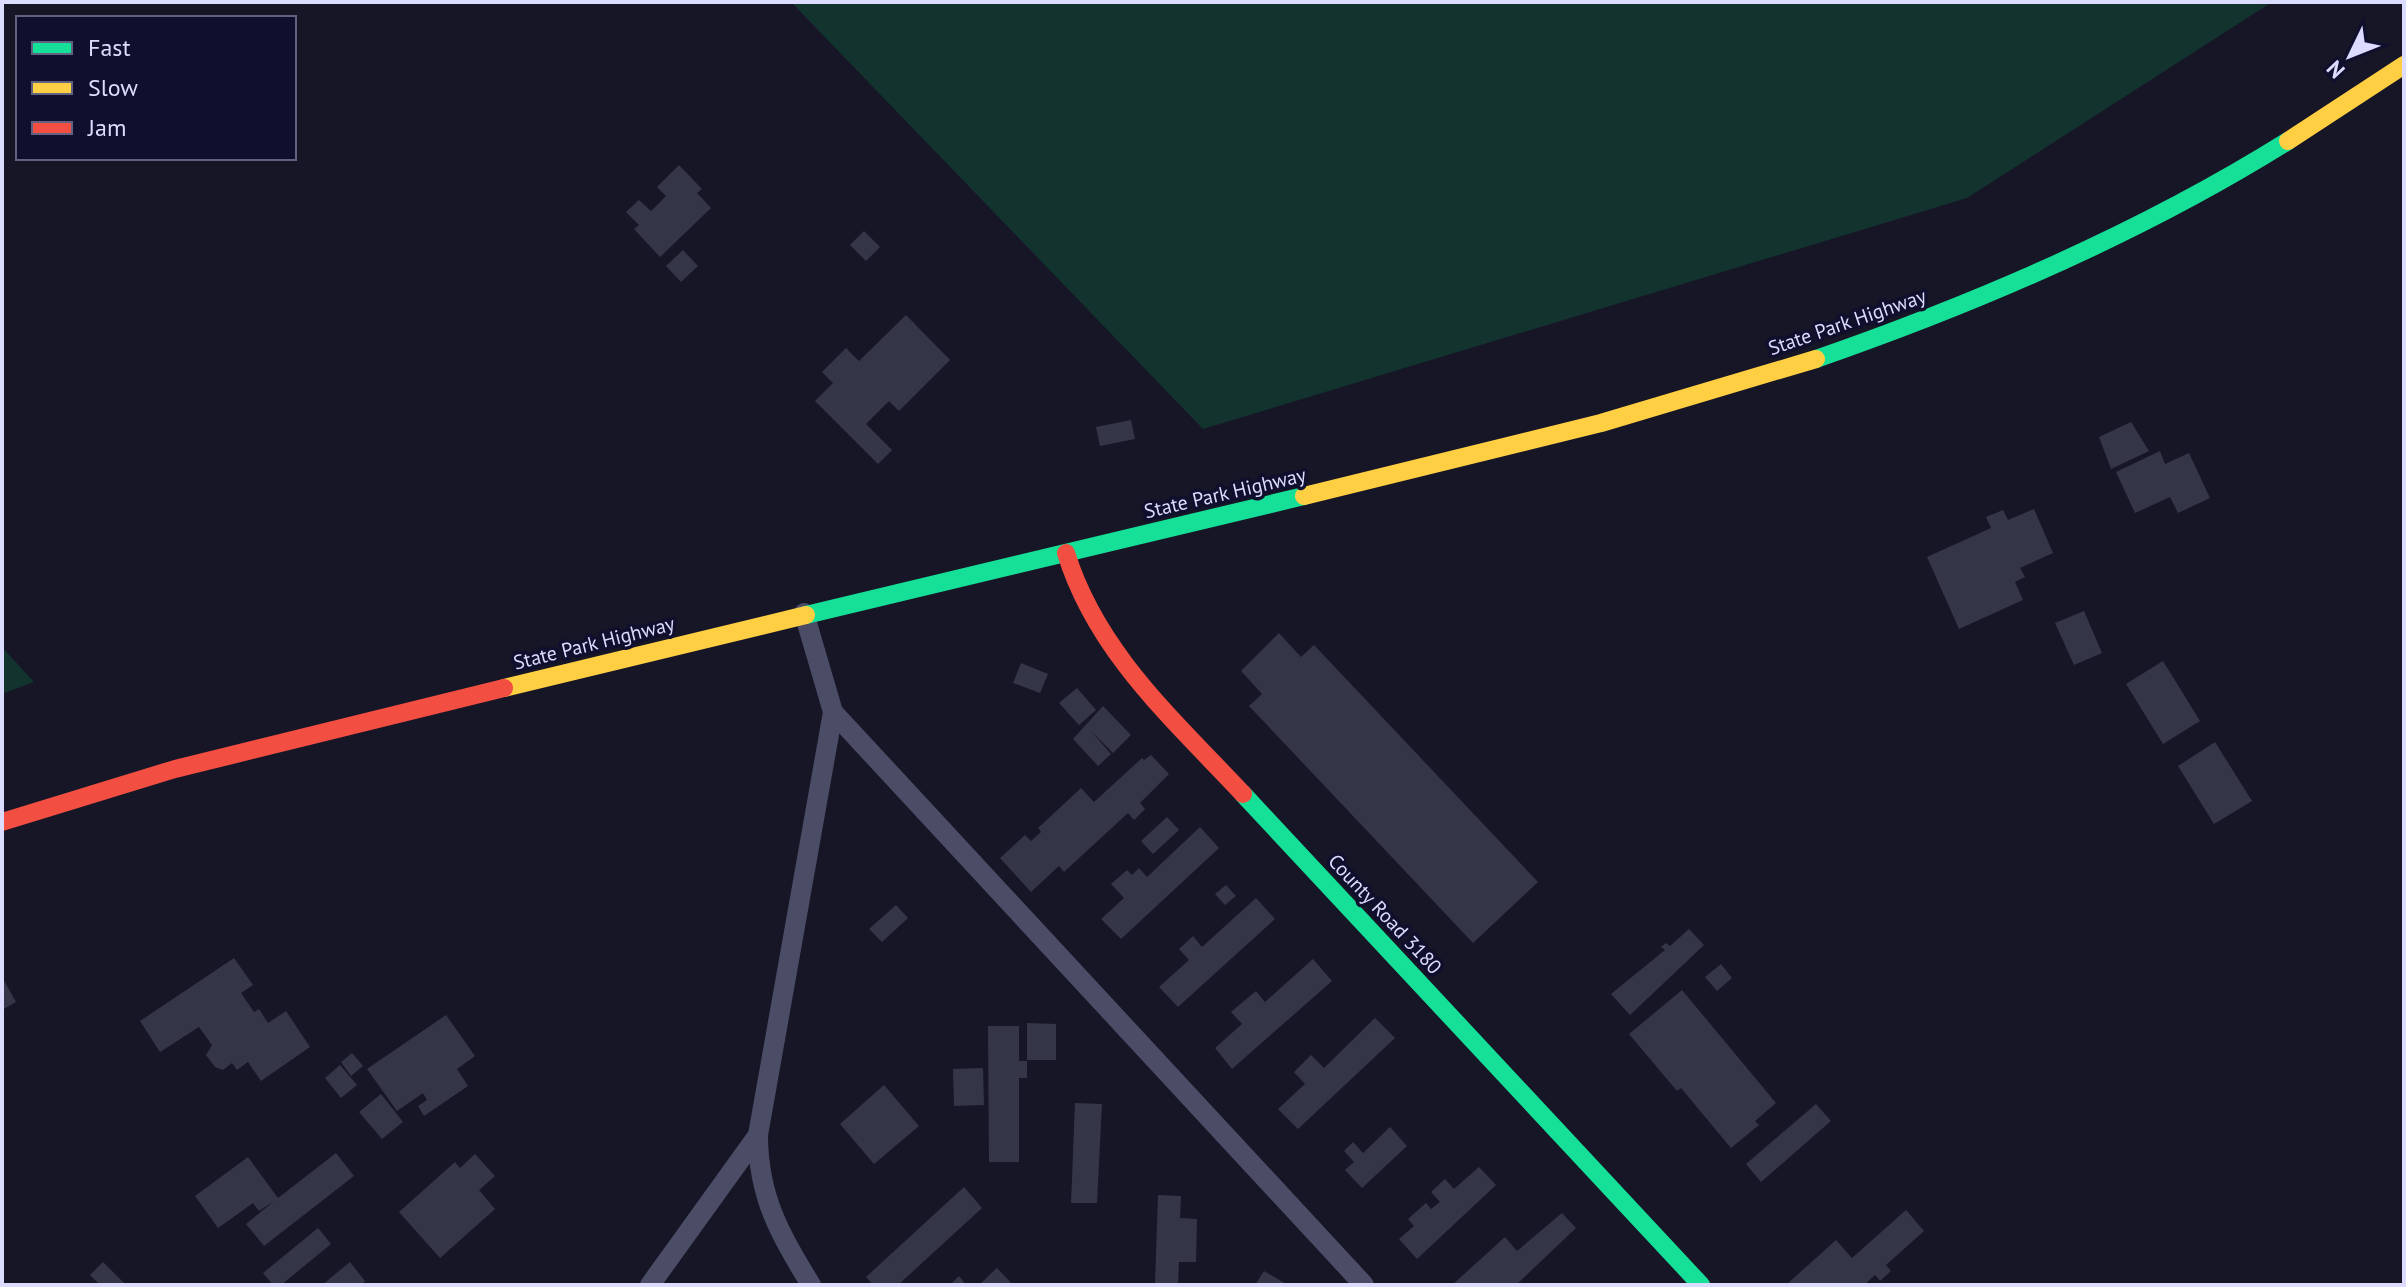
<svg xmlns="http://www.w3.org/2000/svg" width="2406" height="1287" viewBox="0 0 2406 1287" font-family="'PT Sans',sans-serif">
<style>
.green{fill:#13332f}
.building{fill:#343547}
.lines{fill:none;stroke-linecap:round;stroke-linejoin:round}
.lane{stroke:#4b4d67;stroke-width:20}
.fast{stroke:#16e098;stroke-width:18}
.slow{stroke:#ffcf43;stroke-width:18}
.jam{stroke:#f24e42;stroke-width:18}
.labels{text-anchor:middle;stroke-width:7;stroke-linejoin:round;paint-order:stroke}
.street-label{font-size:20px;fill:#dbdcff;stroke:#100f2d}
</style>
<rect width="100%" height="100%" fill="#161626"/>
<g class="green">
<path d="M791,2h1481l-305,196 -764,231z"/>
<path d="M2,647l32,35 -32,12z"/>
</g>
<g class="building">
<path d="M679,165l23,24 -5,4 14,15 -51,49 -26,-28 5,-4 -13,-13 13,-12 12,11 15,-15 -9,-9z"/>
<path d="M864,231l16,16 -14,14 -16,-16z"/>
<path d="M683,250l15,16 -17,16 -15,-16z"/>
<path d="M906,315l44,45 -51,51 -10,-10 -23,23 26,26 -14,14 -63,-63 18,-18 -11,-11 24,-24 13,13z"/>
<path d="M1131,420l4,19 -35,7 -4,-19z"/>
<path d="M2131,422l18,29 -38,18 -12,-32z"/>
<path d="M2160,451l5,13 24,-11 21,45 -32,15 -8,-16 -35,16 -19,-41z"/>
<path d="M2034,509l19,44 -33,15 5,9 -10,5 8,18 -64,29 -32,-72 64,-29 -5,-11 17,-7 5,10z"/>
<path d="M2084,611l18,42 -28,12 -19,-42z"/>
<path d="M1279,633l22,24 13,-12 224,237 -65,61 -224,-237 13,-12 -21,-23z"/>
<path d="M2163,661l37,60 -37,23 -37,-60z"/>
<path d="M1021,663l27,11 -8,19 -27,-10z"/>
<path d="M1077,688l19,22 -17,15 -20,-22z"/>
<path d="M1103,706l28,29 -18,18 -22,-22 20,23 -13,12 -25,-27z"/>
<path d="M2215,742l37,59 -38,23 -36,-58z"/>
<path d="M1151,755l18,19 -29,29 5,6 -11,11 -6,-7 -64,59 -5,-6 -28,26 -31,-34 25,-23 6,6 10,-9 -3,-4 43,-40 13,14 48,-44 2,2z"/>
<path d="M1167,817l12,13 -26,24 -12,-13z"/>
<path d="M1200,827l19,21 -98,91 -20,-20 23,-21 -13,-14 16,-14 5,5 7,-7 8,9z"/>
<path d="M1226,885l10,11 -11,9 -10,-11z"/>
<path d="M1256,898l19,21 -97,88 -19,-20 30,-27 -10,-11 14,-13 9,11z"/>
<path d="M896,905l12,13 -26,24 -13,-13z"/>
<path d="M1689,929l15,16 -74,70 -19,-21 54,-44 -4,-3 5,-4 4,3z"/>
<path d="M234,958l19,27 -12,8 13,19 5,-3 9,14 18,-12 24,36 -49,34 -13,-19 -11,8 -5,-7 -9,7 -8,-3 -9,-12 6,-10 -13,-18 -39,25 -20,-31z"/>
<path d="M1313,959l19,22 -100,88 -17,-21 27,-24 -11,-12 25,-21 9,11z"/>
<path d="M1721,964l11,14 -15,13 -12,-14z"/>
<path d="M2,977l14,25 -14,8z"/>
<path d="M1682,990l94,113 -21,18 4,4 -28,23 -50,-60 -4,3 -48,-57z"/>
<path d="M446,1015l29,41 -18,13 11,17 -44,30 -6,-10 9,-6 -4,-7 -26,18 -30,-42z"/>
<path d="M1375,1018l20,20 -97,91 -20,-20 27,-25 -11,-12 17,-17 13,13z"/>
<path d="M1027,1023l29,1v36h-29z"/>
<path d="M988,1026h31v35h8v17h-8v84h-30z"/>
<path d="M352,1053l11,13 -12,10 -10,-14z"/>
<path d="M340,1065l17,20 -16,13 -16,-20z"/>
<path d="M983,1068l1,37 -30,1 -1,-37z"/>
<path d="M884,1085l35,41 -45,38 -34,-40z"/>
<path d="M381,1094l22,28 -21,17 -23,-27z"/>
<path d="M1075,1103l27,1 -5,99h-26z"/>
<path d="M1816,1104l15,17 -70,61 -15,-18z"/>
<path d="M1390,1127l17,19 -45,42 -17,-18 9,-8 -10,-11 9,-9 10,11z"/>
<path d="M336,1153l18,23 -90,70 -18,-22 28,-23 -15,10 -6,-8 -35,25 -23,-32 53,-39 30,41z"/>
<path d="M475,1154l20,22 -16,14 16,19 -55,49 -41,-46 56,-50 5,6z"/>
<path d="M1479,1167l17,18 -79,74 -18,-20 15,-13 -6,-7 18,-16 5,6 9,-7 -9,-10 14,-13 9,10z"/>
<path d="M964,1187l18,21 -84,77h-25l-7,-8z"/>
<path d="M1158,1195l23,1 -1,22 17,1 -1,43h-17l-1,23h-23z"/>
<path d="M1906,1210l18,21 -38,34 5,6 -11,10 -5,-6 -11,10h-78l50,-45 16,18z"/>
<path d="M1562,1213l14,15 -60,57h-64l53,-48 12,14z"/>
<path d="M318,1228l13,16 -50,41h-8l-10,-12z"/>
<path d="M103,1262l23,23h-26l-10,-10z"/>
<path d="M350,1262l15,19 -4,4h-39z"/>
<path d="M997,1268l16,17h-34z"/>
<path d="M1264,1271l24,14h-33z"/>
<path d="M959,1276l7,9h-16z"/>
</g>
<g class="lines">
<g class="lane">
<path d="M804,613l29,99 -75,423c0,62 22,99 53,150"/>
<path d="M833,712l531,573"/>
<path d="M650,1285l108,-150"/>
</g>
<g class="fast">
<path d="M1816,359c164,-57 325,-126 472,-218"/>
<path d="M806,615l498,-119"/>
<path d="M1243,794l458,491"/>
</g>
<g class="slow">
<path d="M2288,141l116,-76"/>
<path d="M1304,496l297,-73 215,-64"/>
<path d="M504,688l302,-73"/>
</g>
<g class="jam">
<path d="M1066,553c31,100 108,167 177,241"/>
<path d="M2,822l173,-53 329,-81"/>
</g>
</g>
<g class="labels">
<g class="street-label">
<text transform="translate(1847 322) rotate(-19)" y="7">State Park Highway</text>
<text transform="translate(1225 493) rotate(-13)" y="7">State Park Highway</text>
<text transform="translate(594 643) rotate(-14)" y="7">State Park Highway</text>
<text transform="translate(1385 914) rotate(47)" y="7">County Road 3180</text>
</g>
</g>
<rect width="2406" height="1287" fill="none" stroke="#dbdcff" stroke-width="8"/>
<rect x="16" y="16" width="280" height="144" fill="#100f2d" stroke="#616181" stroke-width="2"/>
<rect x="32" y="42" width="40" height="12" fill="#16e098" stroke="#616181" stroke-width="2"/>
<text x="88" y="56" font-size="24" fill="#dbdcff">Fast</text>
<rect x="32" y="82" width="40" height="12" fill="#ffcf43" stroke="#616181" stroke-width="2"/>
<text x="88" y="96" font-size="24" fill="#dbdcff">Slow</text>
<rect x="32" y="122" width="40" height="12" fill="#f24e42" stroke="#616181" stroke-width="2"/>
<text x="88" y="136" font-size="24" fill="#dbdcff">Jam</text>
<g transform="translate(2350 56) rotate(227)" stroke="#100f2d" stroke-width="6" paint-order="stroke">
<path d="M0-6L14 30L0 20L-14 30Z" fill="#dbdcff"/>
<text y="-12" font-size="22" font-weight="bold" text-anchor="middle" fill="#dbdcff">N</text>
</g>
</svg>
